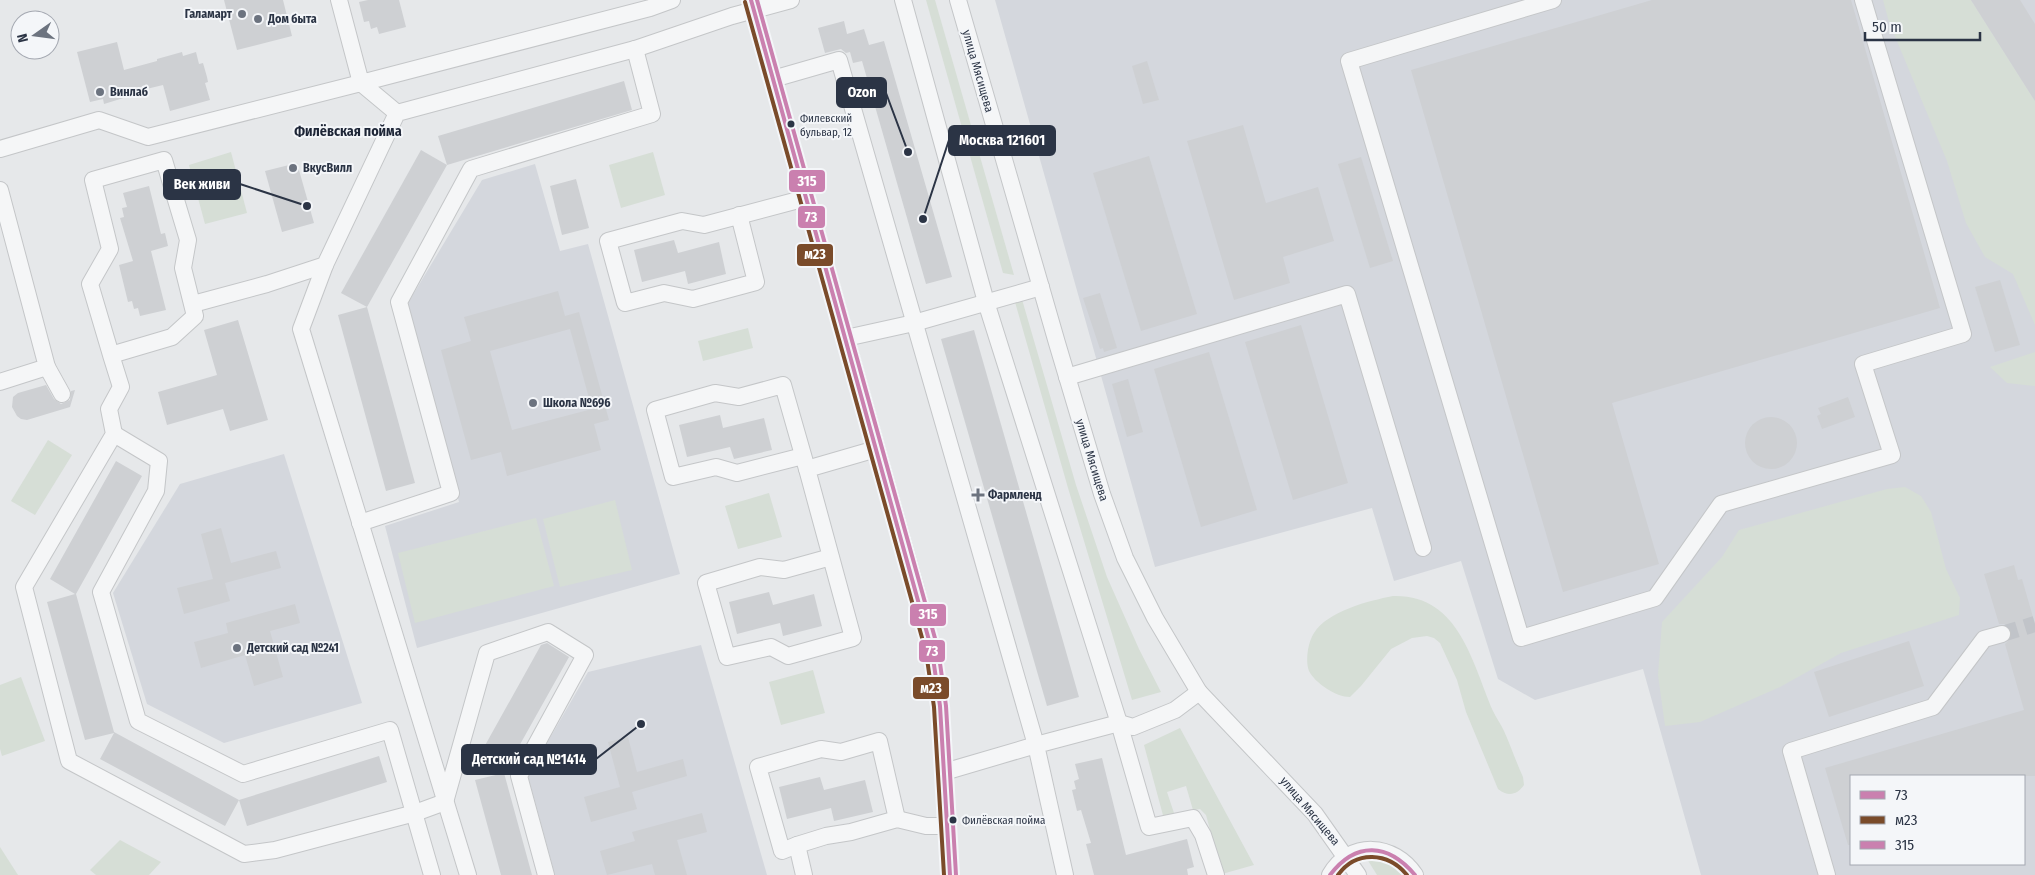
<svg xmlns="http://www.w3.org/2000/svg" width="2035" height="875" viewBox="0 0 2035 875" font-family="'Fira Sans Condensed',sans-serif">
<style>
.built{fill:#d4d7dd;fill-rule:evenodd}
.green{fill:#d6ded6}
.building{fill:#ced0d3;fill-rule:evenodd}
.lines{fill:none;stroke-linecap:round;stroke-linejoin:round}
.minor-tunnel{stroke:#c1c4c9;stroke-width:16;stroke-dasharray:16 8;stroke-linecap:butt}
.minor-casing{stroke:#c4c6c8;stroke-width:18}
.minor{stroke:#f5f6f7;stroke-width:16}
.bus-1-casing{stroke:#f4f6f9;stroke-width:8}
.bus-2-casing{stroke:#f4f6f9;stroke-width:8}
.bus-3-casing{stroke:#f4f6f9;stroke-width:8}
.bus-1{stroke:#ca80af;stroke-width:4}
.bus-2{stroke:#7a4b2a;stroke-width:4}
.bus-3{stroke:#ca80af;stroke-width:4}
.poi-dot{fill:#6c737f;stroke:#f4f6f9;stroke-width:2}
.bus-dot{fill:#2b3445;stroke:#f4f6f9;stroke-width:2}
.labels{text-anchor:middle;stroke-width:4;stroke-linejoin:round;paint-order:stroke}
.bus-label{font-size:11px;fill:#2b3445;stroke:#f4f6f9;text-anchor:start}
.poi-label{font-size:12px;font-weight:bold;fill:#2b3445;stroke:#f4f6f9;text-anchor:start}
.street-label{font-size:12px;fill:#2b3445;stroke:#f4f6f9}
.neighbourhood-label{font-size:14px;font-weight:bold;fill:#1d2536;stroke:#f4f6f9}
.leader{fill:none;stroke:#2b3445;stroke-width:2}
.callout-dot{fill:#2b3445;stroke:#f4f6f9;stroke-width:2}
.callout{fill:#2b3445;stroke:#2b3445;stroke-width:2}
.callout-label{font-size:14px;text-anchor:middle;font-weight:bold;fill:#fff}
.line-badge{stroke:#f4f6f9;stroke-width:2}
.badge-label{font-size:14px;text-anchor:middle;font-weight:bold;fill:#fff}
</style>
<rect width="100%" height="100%" fill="#e6e8ea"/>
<g class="built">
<path d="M995,0h1040v875h-334l-58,-206 -108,31 -37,-21 -37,-118 -67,20 -22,-73 -217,59zM1851,776h173v88h-173z"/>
<path d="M535,164l25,87 28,-7 92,330 -263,74 -32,-122 74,-24 -51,-199 74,-123z"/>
<path d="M284,454l78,249 -138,40 -77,-39 -34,-111 67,-109z"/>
<path d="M701,645l66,230h-212l-27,-99 60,-104z"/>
</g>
<g class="green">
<path d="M926,0h9l79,275 -11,-2z"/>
<path d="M1883,0h88l64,101v224l-22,-51 -28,-17 -19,-34 -19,-62 -58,-139z"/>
<path d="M231,152l16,61 -42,11 -16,-59z"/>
<path d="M653,152l12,43 -44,13 -12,-43z"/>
<path d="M1021,296l55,189 31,92 32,72 22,43 -29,8 -64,-212 -53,-186z"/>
<path d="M748,328l5,20 -50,13 -5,-20z"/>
<path d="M2035,352v34l-28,-3 -17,-16z"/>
<path d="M48,440l24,15 -37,60 -24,-14z"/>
<path d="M1905,487l16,9 10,16 15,57 14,29 -1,17 -118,38 -61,34 -80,35 -35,4 -7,-51 4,-53 60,-65 17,-27 148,-41z"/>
<path d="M769,493l13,44 -44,12 -13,-43z"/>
<path d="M615,500l17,70 -72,17 -17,-68z"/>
<path d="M536,518l18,68 -139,37 -17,-70z"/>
<path d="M1393,596c66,-2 79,66 100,115 3,7 8,13 11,20 7,15 12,31 19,46l1,8c-7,10 -16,12 -26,4l-32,-77 -9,-32 -17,-37 -6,-5 -7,-2 -15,2 -21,11 -30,37 -11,11c-14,0 -35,-14 -41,-26 -4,-10 -1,-29 5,-38 14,-22 54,-32 79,-37z"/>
<path d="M813,670l12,43 -44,12 -12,-43z"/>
<path d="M21,677l24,64 -43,15 -2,-7v-64z"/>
<path d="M1180,728l74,137 -32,9 -16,-59 -6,-6 -7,1 -7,-24 -19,6 8,24 -11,3 -20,-74z"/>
<path d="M120,840l41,22 -12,13h-53l-6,-5z"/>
<path d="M0,847l18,28h-18z"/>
<path d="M1367,859c15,0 27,4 37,16h-27z"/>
</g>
<g class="building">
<path d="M224,0h59l9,36 -55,14z"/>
<path d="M368,0h31l7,27 -27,7 -2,-7 -6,2 -2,-8 -5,1 -5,-20z"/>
<path d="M1652,0h199l89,308 -328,95 47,161 -96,28 -152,-522z"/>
<path d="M1971,0h49l15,24v77z"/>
<path d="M844,21l3,13 17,-5 5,16 15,-4 68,236 -26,7 -64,-223 -9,2 -3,-11 -4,1 -5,-4 -16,4 -7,-25z"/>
<path d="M117,42l7,28 33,-9v-2l25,-7 1,4 13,-4 3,12 4,-1 4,14 1,5 -3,1 5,17 -40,11 -7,-26 -33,8v3l-26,8 -1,-5 -13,3 -13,-50z"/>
<path d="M1147,61l12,39 -16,4 -11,-38z"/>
<path d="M624,81l8,29 -185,55 -9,-29z"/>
<path d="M1243,125l23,78 52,-16 16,54 -51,16 7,26 -56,17 -47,-159z"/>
<path d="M421,150l26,15 -80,142 -26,-14z"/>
<path d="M1149,156l48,158 -56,17 -48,-158z"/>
<path d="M1361,157l32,104 -23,7 -32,-104z"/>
<path d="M297,163l17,60 -32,9 -17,-61z"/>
<path d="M576,179l13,49 -27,7 -12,-49z"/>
<path d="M149,186l12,48 4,-1 3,13 -17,5 15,59 -26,6 -2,-8 -4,1 -2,-8 -4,1 -9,-37 14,-4 -13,-43 4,-1 -2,-9 5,-1 -4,-14z"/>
<path d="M674,240l4,13 41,-11 7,32 -38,10 -3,-13 -43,11 -8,-32z"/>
<path d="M2000,280l20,65 -25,7 -20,-65z"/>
<path d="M558,291l7,25 14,-4 30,108 -15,4 7,26 -94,26 -6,-24 -30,8 -30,-110 30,-9 -7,-24zM570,329l22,80 -80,21 -22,-79z"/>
<path d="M1100,293l17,55 -13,4 -1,-4 -3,1 -17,-51z"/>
<path d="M367,307l48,176 -29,8 -48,-176z"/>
<path d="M238,320l30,100 -38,11 -7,-22 -56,16 -9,-33 59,-17 -13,-45z"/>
<path d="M1301,325l47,158 -55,17 -48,-158z"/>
<path d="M974,330l105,367 -32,9 -106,-367z"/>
<path d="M1209,352l48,158 -56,17 -47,-158z"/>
<path d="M1128,379l15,53 -16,5 -15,-53z"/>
<path d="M46,385l8,14 7,5 9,-4 1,-9 4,-1 -5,17 -43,13 -6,-1 -4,-3 -5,-9 1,-10 5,-4z"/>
<path d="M1848,397l7,20 -33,12 -5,-13 4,-2 -3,-6z"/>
<path d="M720,415l3,13 41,-10 8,32 -38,9 -4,-12 -43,10 -8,-32z"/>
<circle cx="1771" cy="443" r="26"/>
<path d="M116,461l26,15 -66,118 38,138 125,68 140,-44 8,26 -140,44 -8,-26 -14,26 -125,-67 14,-26 -29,7 -38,-138 28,-8 -25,-15z"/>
<path d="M221,528l10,35 45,-12 5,17 -56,15 5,18 -46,13 -7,-26 36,-9 -12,-45z"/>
<path d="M2014,565l4,15 4,-1 13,45v152h-184v69h-3l-23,-77 199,-58 -19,-66 7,-7 -1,-6 -6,-7h-6l-15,-50z"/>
<path d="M769,592l4,13 41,-11 8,32 -39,10 -3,-13 -43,11 -8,-32z"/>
<path d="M295,604l5,19 -30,8 13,46 -29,9 -9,-31 -44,13 -7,-26 34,-9 -2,-10z"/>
<path d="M1909,641l15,45 -95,31 -15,-45z"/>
<path d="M547,643l22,14 -65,116 28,102h-31l-26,-95 29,-7 -26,-15 63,-113z"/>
<path d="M628,737l9,35 46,-13 4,17 -55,16 5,17 -46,13 -7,-25 36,-10 -12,-45z"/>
<path d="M1102,758l24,97 61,-16 7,28 -7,2 1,6h-94l-8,-31 5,-1 -10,-33 -4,1 -5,-21 4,-1 -2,-8 5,-2 -4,-15z"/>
<path d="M820,777l4,13 41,-10 8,32 -39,9 -3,-13 -44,11 -8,-32z"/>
<path d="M702,813l5,19 -30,8 10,35h-32l-3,-11 -45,11 -7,-24 35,-10 -3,-9z"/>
</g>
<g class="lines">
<path class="minor-tunnel" d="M2002,634l33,-10"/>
<defs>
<g id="minor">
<path d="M339,0l22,83 289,-75 22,-8"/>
<path d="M751,0l165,589 16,62 8,55 10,169"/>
<path d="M903,0l83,302 133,421 30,104 44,-9 10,17 13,40"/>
<path d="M958,0l99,343 45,151 23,64 30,60 44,74 116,122 43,61"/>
<path d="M1553,0l-204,61 172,577 134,-40 66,-94 171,-49 -29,-91 100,-30 -100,-334"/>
<path d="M773,79l66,-19 197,685 -92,27"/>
<path d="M0,149l99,-29 49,17 213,-54 36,30"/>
<path d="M0,190l47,177 -47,15"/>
<path d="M739,215l17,67 -63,17 -29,-6 -39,10 -17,-62 74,-20 22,4 102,-27"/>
<path d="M325,265l-24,64 167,546"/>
<path d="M193,304l74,-20 58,-19 72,-152 238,-64 97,-33 59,-16"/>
<path d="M846,338l68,-15 127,-36"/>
<path d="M111,355l-21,-71 20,-35 -17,-69 71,-20 24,80 -5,28 12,48 -23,21 -61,18 10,32 -12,22 5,25 -90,153 45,174 175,93 31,-4 140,-37 30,-11 42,-149 61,-21 37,23 -66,121 27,99"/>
<path d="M47,367l15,27"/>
<path d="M1067,377l280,-83 76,254"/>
<path d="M114,434l45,27 -3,30 -55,101 37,129 105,53 147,-44 42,145"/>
<path d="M803,456l-66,17 -21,-6 -43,10 -18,-67 60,-17 24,4 44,-12 24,84"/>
<path d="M360,523l91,-30 -52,-191 72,-133 181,-55 -17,-65"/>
<path d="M831,557l-47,13 -24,-3 -54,16 21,74 44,-10 17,9 65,-18 -46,-169 69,-20"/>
<path d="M797,845l29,-9 25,-4 46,-13 29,7h21"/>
<path d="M804,875l-7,-30 -15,6 -24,-84 63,-18 20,3 38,-11 18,78"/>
<path d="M1065,875l-29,-130 83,-22 14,4 42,-17 24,-18"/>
<path d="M1330,875c20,-35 64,-32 85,0"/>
<path d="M1827,875l-36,-124 142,-44 51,-68 18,-5"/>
</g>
</defs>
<use href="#minor" class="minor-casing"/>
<use href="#minor" class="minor"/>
<defs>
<g id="bus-1">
<path d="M751,0l181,651 8,55 10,169"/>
<path d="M1330,875c26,-34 58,-32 85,0"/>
</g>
<g id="bus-2">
<path d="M745,2l181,650 8,55 10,168"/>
<path d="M1338,875c18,-25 50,-23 69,0"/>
</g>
<path id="bus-3" d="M757,0l181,649 8,57 10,169"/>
</defs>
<use href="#bus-1" class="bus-1-casing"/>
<use href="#bus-2" class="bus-2-casing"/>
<use href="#bus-3" class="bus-3-casing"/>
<use href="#bus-1" class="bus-1"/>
<use href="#bus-2" class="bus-2"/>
<use href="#bus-3" class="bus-3"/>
</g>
<g class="poi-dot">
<circle cx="242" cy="14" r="5"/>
<circle cx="258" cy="19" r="5"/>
<circle cx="100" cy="92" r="5"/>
<circle cx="293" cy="168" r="5"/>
<circle cx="533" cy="403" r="5"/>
<path d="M975.5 487.5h5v5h5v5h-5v5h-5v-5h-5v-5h5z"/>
<circle cx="237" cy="648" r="5"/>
</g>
<g class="bus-dot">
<circle cx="791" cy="124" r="4.5"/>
<circle cx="953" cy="820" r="4.5"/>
</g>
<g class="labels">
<g class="bus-label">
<text x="800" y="122">Филевский<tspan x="800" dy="14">бульвар, 12</tspan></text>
<text x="962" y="824">Филёвская пойма</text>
</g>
<g class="poi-label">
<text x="232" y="18" text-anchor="end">Галамарт</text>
<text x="268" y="23">Дом быта</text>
<text x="110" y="96">Винлаб</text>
<text x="303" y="172">ВкусВилл</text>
<text x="543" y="407">Школа №696</text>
<text x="988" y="499">Фармленд</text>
<text x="247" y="652">Детский сад №241</text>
</g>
<g class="street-label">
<text transform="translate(978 71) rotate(74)" y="4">улица Мясищева</text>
<text transform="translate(1092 460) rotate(73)" y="4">улица Мясищева</text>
<text transform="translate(1310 811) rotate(50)" y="4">улица Мясищева</text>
</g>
<g class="neighbourhood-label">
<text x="348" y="136">Филёвская пойма</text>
</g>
</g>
<path class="leader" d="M908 152L886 93M923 219L949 140M307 206L240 184M641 724L596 759"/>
<g class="callout-dot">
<circle cx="908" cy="152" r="5"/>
<circle cx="923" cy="219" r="5"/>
<circle cx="307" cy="206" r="5"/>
<circle cx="641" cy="724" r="5"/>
</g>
<g class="callout">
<rect x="837" y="78" width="49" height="29" rx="5"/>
<rect x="949" y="126" width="106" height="29" rx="5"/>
<rect x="164" y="170" width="76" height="29" rx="5"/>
<rect x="462" y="745" width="134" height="29" rx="5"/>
</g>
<g class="callout-label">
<text x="862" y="97">Ozon</text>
<text x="1002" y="145">Москва 121601</text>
<text x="202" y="189">Век живи</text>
<text x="529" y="764">Детский сад №1414</text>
</g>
<g class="line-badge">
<rect x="788" y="169" width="38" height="24" rx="5" fill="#ca80af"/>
<rect x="797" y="205" width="29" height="24" rx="5" fill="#ca80af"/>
<rect x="796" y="243" width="38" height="24" rx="5" fill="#7a4b2a"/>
<rect x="909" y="603" width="38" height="24" rx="5" fill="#ca80af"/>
<rect x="918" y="639" width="28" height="24" rx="5" fill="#ca80af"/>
<rect x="912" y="676" width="38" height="24" rx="5" fill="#7a4b2a"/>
</g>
<g class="badge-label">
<text x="807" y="186">315</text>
<text x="811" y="222">73</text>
<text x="815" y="259">м23</text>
<text x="928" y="619">315</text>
<text x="932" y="656">73</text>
<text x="931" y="693">м23</text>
</g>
<rect x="1850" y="775" width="175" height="90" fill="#f4f6f9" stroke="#a4a8b1"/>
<rect x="1860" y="791" width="25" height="8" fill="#ca80af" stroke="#a4a8b1"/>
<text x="1895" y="800" font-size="15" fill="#2b3445">73</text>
<rect x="1860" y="816" width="25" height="8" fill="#7a4b2a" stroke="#a4a8b1"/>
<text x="1895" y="825" font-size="15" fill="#2b3445">м23</text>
<rect x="1860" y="841" width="25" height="8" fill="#ca80af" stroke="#a4a8b1"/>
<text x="1895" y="850" font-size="15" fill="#2b3445">315</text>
<g transform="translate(35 35) rotate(256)"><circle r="24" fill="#f4f6f9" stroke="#a4a8b1"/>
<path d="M0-4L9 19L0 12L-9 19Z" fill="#6c737f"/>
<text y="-8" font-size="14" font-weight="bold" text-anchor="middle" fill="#2b3445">N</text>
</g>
<path d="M1865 32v8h115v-8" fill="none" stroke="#2b3445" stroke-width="2.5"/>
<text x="1872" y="32" font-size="15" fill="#2b3445" stroke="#f4f6f9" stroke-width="4" paint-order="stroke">50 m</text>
</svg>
